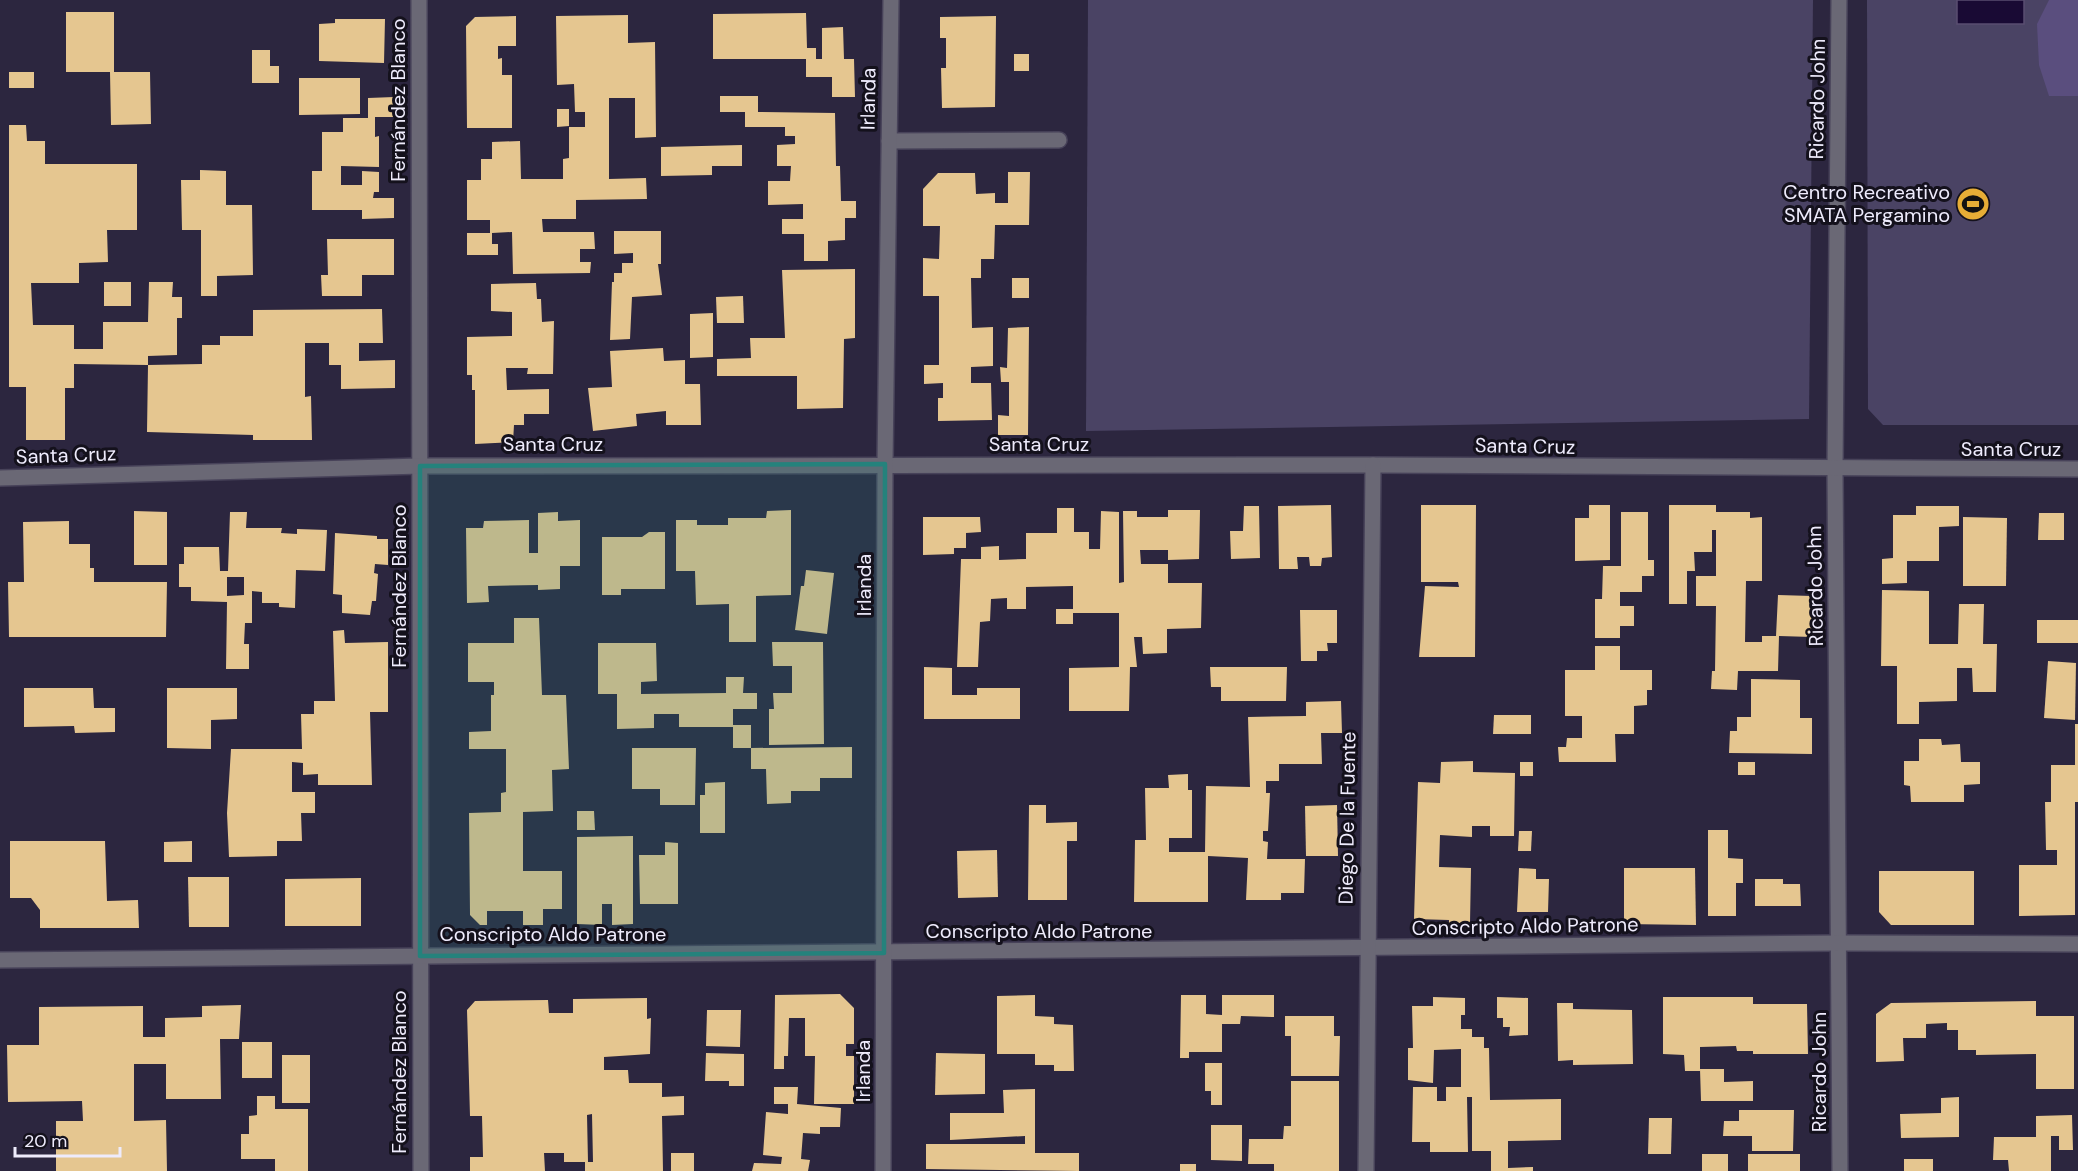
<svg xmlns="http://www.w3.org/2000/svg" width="2078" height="1171" viewBox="0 0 2078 1171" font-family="'DM Sans',sans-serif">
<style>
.green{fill:#4a4364}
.forest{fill:#5a4e7e}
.water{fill:#190a34;stroke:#594e70;stroke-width:1.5}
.building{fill:#e5c690;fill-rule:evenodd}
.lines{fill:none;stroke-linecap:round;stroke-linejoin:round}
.minor-casing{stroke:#474259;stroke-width:18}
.minor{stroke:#6a6875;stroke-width:15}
.marked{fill:#25827c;fill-opacity:0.2;stroke:#25827c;stroke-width:4.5;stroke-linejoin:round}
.labels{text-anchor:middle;stroke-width:6;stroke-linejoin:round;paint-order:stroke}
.street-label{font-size:20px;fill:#eeebfc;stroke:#14111c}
.poi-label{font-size:20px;fill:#eeebfc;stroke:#14111c;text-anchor:end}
</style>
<rect width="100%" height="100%" fill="#2c263f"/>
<g class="green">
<path d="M1088,0h725l-4,419 -723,12z"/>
<path d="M1867,0h211v425h-195l-15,-16z"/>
</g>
<path class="forest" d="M2049,0h29v96h-29l-10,-31 -2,-41z"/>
<rect class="water" x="1957" y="0" width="67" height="24"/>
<g class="building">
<path d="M66,12h48v60h36l1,52 -40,1 -1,-53h-44z"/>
<path d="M806,13l1,35h9v11h6v-31l21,-1 1,32h10l1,38h-23v-20h-26v-18h-93v-45z"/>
<path d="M628,15v28l27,-1 1,95 -21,1v-40h-26v81l37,-1 1,21 -71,1v19h-34l1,13h51l1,17h-15v13h11l-1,11 -77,1 -1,-42 -20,1v11h6v11h-31v-22h23v-13h-23v-40h14v-21h11v-17l28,-1 1,38h42v-20l6,-1v-31h16v-15h-10l-1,-28 -17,1 -1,-69z"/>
<path d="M516,16v30h-18v13l4,-1v17h10v53h-45l-1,-102 9,-9z"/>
<path d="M996,16l-1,91 -53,1 -1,-40h5v-30h-6v-21z"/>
<path d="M335,19h50l-1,44 -65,-2v-37l16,-1z"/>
<path d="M252,50h18v16h9v17h-27z"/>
<rect x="1014" y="54" width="15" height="17"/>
<rect x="9" y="72" width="25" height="16"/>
<path d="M299,78h61v36l-61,1z"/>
<path d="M720,96h38v16l77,1 1,53h4l1,35h15v17h-11v22l-17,1v20h-24v-27h-22v-15h21v-15l-35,1v-24h22l1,-15h-14v-21l18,-1v-8h-10v-9h-40v-15h-25z"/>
<path d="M394,97v20h-19v20l4,-1v31l-38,-1v19h21v-14l17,1v20h-5l-1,6h21v20l-32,1v-9h-50v-39h10v-39h21v-14h25v-20z"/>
<path d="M557,109h12v17l-12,1z"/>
<path d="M9,125h17l1,16h18v23h92v66h-30l1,32 -29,1v20h-48l2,42h41v24h29v-27h45l1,-40h24l-1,15h10v21h-5v37l-29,1v9l54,-1v-19h18v-9h33v-26l129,-1 1,34h-24v18l36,-1v28l-54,1v-24h-12v-22h-24v54l6,-1 1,44h-59v-5l-106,-3 1,-67 -74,-1v24h-9v52h-39v-53h-17z"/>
<path d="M742,145v21h-30v9l-51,1v-29z"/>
<path d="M200,170l26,1v34h26l1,70 -36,1v20h-16v-66h-19l-1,-50h19z"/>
<path d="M1008,172h22l-1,53h-34l-1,34h-13v19h-10l1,50 21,-1v39l-22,1v16h20l1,37 -54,1v-23h5v-15l-19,1v-19h15v-69h-16v-38l16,1 1,-33h-17v-37l15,-16h37l1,21 19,-1v10h13z"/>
<path d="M614,231h47v33h-3l4,31 -30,2 -2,42 -20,1 2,-58h2v-9h8v-10h11v-10l-19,1z"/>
<path d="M327,239h67v36h-32v21h-40l-1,-21h7z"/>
<path d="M855,269v69l-11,1 -1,69 -46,1v-33h-80v-17l34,-1 -1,-20h35l-3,-68z"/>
<rect x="1012" y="278" width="17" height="20"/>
<rect x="104" y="282" width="27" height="24"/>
<path d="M536,283l1,16h4l1,23 12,-1 -1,53h-26l1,-6h-22l1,22 42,-1v25h-25v11h-10l-1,17 -38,2v-54h-3v-15h-5v-38l45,-1v-24l-21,-1v-27z"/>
<path d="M743,296l1,27h-27l-1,-26z"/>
<path d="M713,313v44l-23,1v-44z"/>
<path d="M1029,327l-1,108h-30v-20l11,1v-34h-8l-1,-15 7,1 1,-40z"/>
<path d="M663,348l1,13 21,-1v24h15l1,41h-35v-14l-30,3 1,12 -44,5 -5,-43 24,-1 -2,-36z"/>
<path d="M1331,505l1,52 -10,1 -1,8h-11l-1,-9h-12l1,12h-19l-1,-63z"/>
<path d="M1421,505h55l-1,152h-56l6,-71 34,1 -1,-5h-37z"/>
<path d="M1589,505h21v55l-35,1v-43h14z"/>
<path d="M1669,505h47v7h34v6l12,-1v64h-16l-1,61h17v-6h14l2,-41 34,1v41l-33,-1 -1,35h-40l-1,19 -26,-1 1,-18h3l1,-65h-20v-30h20v-46h-4v22h-18l1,19h-8v33h-18z"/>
<path d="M1244,506h15l1,52 -29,1 -1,-28h13z"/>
<path d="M1916,506h43v20l-20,1v34h-32v22l-25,1v-25l11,-1v-43h23z"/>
<path d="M1057,508h17v24h15v17h11l1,-38 18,1v71l5,-1 -1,-71h14v6h31v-7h32l-1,49 -31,1v-10h-28l1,14h27v19h34l-1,45 -34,1v24l-24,1 -1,-17h-8l3,30h-7l-1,44h-60v-43l50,-1v-54h-46v11h-17v-15h17v-23l-47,1v22h-19v-11l-16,1 -1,22 -10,1 -2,45h-21l4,-108h20v-12l18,-1v14l27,-1v-26h31z"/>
<path d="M791,510v85l-35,1v46h-27v-38l-33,1 -1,-34h-19v-51h21v5h31v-7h38l1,-7z"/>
<path d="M134,511l33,1v53h-33z"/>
<path d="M230,512h17l-1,16h36l-1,5 16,1v-5l30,1 -2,41 -29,-1 -1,38 -16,-1v-4h-17v-11l-10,-1v32h-7l-1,21h5v25h-23l1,-67 -36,-1v-14h-12v-23h5v-17h35l1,24h8zM227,577h17v18l-17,1z"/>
<path d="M558,512v9l22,-1v46h-20v23l-22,1v-5l-50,1 1,16 -22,1 -1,-75h17l1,-7 45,-1v33h9v-40z"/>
<path d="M1621,512h27v48h6v16h-12v16h-22v14h14v20h-14v12h-25v-39h7l1,-33h18z"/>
<path d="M2039,513h25v27h-26z"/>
<path d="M923,517h57l1,15 -15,1v15h-12v6l-31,1z"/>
<path d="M1963,517l44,1 -1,68h-43z"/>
<path d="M69,521v23h21v24h4v14h73l-1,55h-157l-1,-55h16l-1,-60z"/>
<path d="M649,532h16v57h-44v6h-19v-58h40z"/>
<path d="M335,533l42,3v3h11v26l-13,-1 -1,9 4,1 -2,27h-4l-2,14 -28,-2v-18l-9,-1z"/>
<path d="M806,570l28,3 -7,61 -32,-4 6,-44h3z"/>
<path d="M1882,590l47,1v53h29l1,-40h25l-1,40h14l-1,48h-23l-1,-24h-15v33l-38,1v22h-22v-58h-16z"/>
<path d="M1300,610h37v33h-10l1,8h-11v10h-16z"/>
<path d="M514,618h25l3,77h24l3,74 -17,1 1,41 -30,1v59h39v38h-19v16h-20v-14h-36v14h-7l-10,-10 -1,-102 32,-1v-19l5,-1v-43h-37v-17l22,-1v-36h3v-13h-26v-39h46z"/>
<rect x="2037" y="620" width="41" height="23"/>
<path d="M344,630l1,13 43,-1v70h-18l2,73h-54v-11l-15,1v-12l-11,-1v30h23v21h-14l1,28h-25v15l-48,1 -2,-44 4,-64h71l-1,-35h13v-13h21l-2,-70z"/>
<path d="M772,642h51l1,102 -55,1v-36h5l-1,-16h19v-27h-19z"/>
<path d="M598,643h58l1,38 -16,1v12l85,-1v-16h18l-1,16h14v16h-24v16h18v23h-18v-21h-54v-13h-25v14l-37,1v-35h-19z"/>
<path d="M1595,646h25v24h32v20h-5v15l-13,1v28h-19l1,28h-57l-1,-15h8l1,-9h15v-22h-17v-46h30z"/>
<path d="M2048,661l28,2 -1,57 -31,-2z"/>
<path d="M924,667l28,1v27h25v-7h43v31h-96z"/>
<path d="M1210,667h77l-1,34h-65v-14h-10z"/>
<path d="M1751,679l49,1v38h12v36l-83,-1 1,-22h7v-14h14z"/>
<path d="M24,688h69l1,20h21v24l-40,1 -1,-7 -50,1z"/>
<path d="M167,688h70v31l-26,1v29l-44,-1z"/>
<path d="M1341,701l1,32h-21l1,31h-43v17h-13v12h4l-2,38h-5v10l5,1 -1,17h38l-1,34h-23v7h-35l2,-42 -40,-2v46h-74l1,-62h11l-1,-52h24l-1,-13 20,-1v16h4v48h-23v14h36l1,-66 44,1 -2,-70 58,-1v-14z"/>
<path d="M1494,715h37v19h-38z"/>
<path d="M2075,724h3v78h-3v113l-56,1v-51h38v-15h-11l-1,-48h6v-37h24z"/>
<path d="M1919,739h22l1,6 18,-1 1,18h19v22l-16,1v17h-53l-1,-16 -6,-1v-24h15z"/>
<path d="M852,747v31h-32v13h-29v12l-24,1 -1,-35h-15v-21z"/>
<path d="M632,748h64l-1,57h-35v-16h-28z"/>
<path d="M1473,761v11l42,1 -1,63h-24v-10h-18v11l-32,-2 -1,32 32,1 -1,55h-21v-3l-35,-1 4,-137 22,1 1,-21z"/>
<rect x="1520" y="762" width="13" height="14"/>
<rect x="1738" y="762" width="17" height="13"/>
<path d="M725,782v51h-25v-38h5v-12z"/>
<path d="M1029,805h17v18l31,-1v19h-10v59h-39z"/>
<path d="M1337,805l1,51h-32l-1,-50z"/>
<path d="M577,811h17l1,19h-18z"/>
<path d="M1708,830h20v28l15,1v24h-7v33h-28z"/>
<path d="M1519,831h13l-1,20h-13z"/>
<path d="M633,836v88l-21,1v-21h-10v21l-25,-1v-87z"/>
<path d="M10,841h95l2,60 31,-1 1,28h-99v-18l-9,-12h-21z"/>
<path d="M192,841v21h-28v-20z"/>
<path d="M665,842l13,1v61h-38l-1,-49h26z"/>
<path d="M997,850l1,47 -40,1 -1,-47z"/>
<path d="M1519,868l17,1v10h13l-1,33h-31z"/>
<path d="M1624,868h71l1,57 -72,-1z"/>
<path d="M1879,871h95v54h-83l-12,-13z"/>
<path d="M188,877h41v50h-40z"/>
<path d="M361,878v48h-76v-47z"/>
<path d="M1755,879h28v5h17l1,22h-46z"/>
<path d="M840,994l14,14v36h-8v12h8v48h-40l1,-48h-10v-38h-16l-1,38h-4v13h-10l1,-74z"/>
<path d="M1035,995v21l19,1v7l19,1 1,46h-20v-6h-19v-11h-38v-58z"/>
<path d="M1181,995h25v19l16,1v-20h52v22l-33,-1 -1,8h-18v28h-33v6h-9z"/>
<path d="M1433,997l32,1v17h-4v14h11v8h12v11h5l1,52 71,-1v41l-53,1v27l25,-1v4h-42v-20h-19v-54h-5l1,55h-38v-10h-18l1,-55h24v14h9v-14h15v-38l-27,1 -1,33 -25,-3v-32h5l-1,-42h21z"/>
<path d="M1497,997l31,1v37l-19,1 1,-9h-7v-9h-6z"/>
<path d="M1663,997h90v7h54l1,50h-55v-3h-16l-1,-5 -36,1v24h-15l-1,-16 -21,-1z"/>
<path d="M647,998v21l4,-1 -1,36 -46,3v13h24l1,13h33v14l22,-1v19l-22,1 1,55h-78v-9h-21v-9h-20l1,18h-75v-14h13l-1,-41h-12l-3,-106 8,-9 73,-1 1,13h24v-14zM592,1114l1,48h-5l-1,-47z"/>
<path d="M2036,1001v15h38v73h-38v-35l-60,1v-5h-18v-20h-11v-7l-21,1v14h-23l1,23 -28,1v-48l15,-11z"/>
<path d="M1557,1003h16v6l59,1 1,54 -60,1v-5l-15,1z"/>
<path d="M241,1005l-2,34h-19l1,60h-55v-35h-32v57l32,-1 1,51h-111v-50h27l-1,-20 -74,1 -1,-57h32v-38l104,-1v31h22v-19l37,-1v-11z"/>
<path d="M707,1010h34l-1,37 -34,-1z"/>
<path d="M1285,1016h49v20h6l-1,40h-48v-40h-6z"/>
<rect x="242" y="1042" width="30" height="36"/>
<path d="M706,1053l38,1v32h-15v-5h-24z"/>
<path d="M936,1053l49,1v40l-50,1z"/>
<rect x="282" y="1055" width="28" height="48"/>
<path d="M1205,1063h17v42h-11v-14h-6z"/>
<path d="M1700,1069h24v13l29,-1v20h-52z"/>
<path d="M1291,1081h48v90h-65v-7h-26l1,-25h34l1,-13h7z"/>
<path d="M774,1087h24l-1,17 44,4 -1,19h-20v7l-17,-1 -2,26 9,1 -2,11h-56l2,-8 27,1 1,-7 -19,-2 3,-43 22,2v-10h-14z"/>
<path d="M1035,1089v64h44v18l-153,-2v-25h99v-8l-75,4v-27h54l-1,-23z"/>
<path d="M257,1096h18v13h33v62h-33v-12h-34v-25h8v-18l8,-1z"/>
<path d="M1959,1097v40l-58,1 -1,-24 41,-1v-15z"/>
<path d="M1739,1110h55l-1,41h-41v-15h-29l1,-15h15z"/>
<path d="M2072,1115l1,35h-14v-14h-8v35h-42l-1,-11h-15l1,-23h42v-21z"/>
<path d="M1649,1118h23l-1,36h-23z"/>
<path d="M1211,1125h31v36l-31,-1z"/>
<rect x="671" y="1153" width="23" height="18"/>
<rect x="1702" y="1154" width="26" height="17"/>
<rect x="1748" y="1154" width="52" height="17"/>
<rect x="1904" y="1159" width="29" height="12"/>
<rect x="1180" y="1164" width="16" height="7"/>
</g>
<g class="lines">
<defs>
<g id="minor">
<path d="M419,0l2,1171"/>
<path d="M1839,0l-4,470 5,701"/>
<path d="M889,141l170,-1"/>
<path d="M0,478l420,-12 953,-1 705,4"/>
<path d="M0,960l1840,-17 238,1"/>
<path d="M883,1171l2,-707 6,-464"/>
<path d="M1366,1171l7,-706"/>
</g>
</defs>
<use href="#minor" class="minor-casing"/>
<use href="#minor" class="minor"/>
</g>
<path class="marked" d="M885,464l-1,489 -464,3v-490z"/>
<defs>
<symbol id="stadium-disc" viewBox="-11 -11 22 22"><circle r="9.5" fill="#e6ad36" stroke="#14111c"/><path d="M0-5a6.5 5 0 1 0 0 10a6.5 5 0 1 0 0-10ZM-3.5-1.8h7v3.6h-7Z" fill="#111"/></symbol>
</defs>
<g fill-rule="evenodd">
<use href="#stadium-disc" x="1954" y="185" width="38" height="38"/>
</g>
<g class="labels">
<g class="street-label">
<text transform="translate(868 99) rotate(-89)" y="7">Irlanda</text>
<text transform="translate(1817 99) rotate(-89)" y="7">Ricardo John</text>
<text transform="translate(398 100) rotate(-90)" y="7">Fernández Blanco</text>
<text x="553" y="451">Santa Cruz</text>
<text x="1039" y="451">Santa Cruz</text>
<text transform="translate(1525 446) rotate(1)" y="7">Santa Cruz</text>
<text x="2011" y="456">Santa Cruz</text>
<text transform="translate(66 455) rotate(-2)" y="7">Santa Cruz</text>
<text transform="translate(864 585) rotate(-90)" y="7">Irlanda</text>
<text transform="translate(399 586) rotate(-90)" y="7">Fernández Blanco</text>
<text transform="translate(1815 586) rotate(-91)" y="7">Ricardo John</text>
<text transform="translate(1347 818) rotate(-89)" y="7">Diego De la Fuente</text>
<text transform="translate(1525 926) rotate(-1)" y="7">Conscripto Aldo Patrone</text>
<text x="1039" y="938">Conscripto Aldo Patrone</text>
<text x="553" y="941">Conscripto Aldo Patrone</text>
<text transform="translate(863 1071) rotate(-90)" y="7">Irlanda</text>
<text transform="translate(399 1072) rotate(-90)" y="7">Fernández Blanco</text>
<text transform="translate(1819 1072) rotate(-90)" y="7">Ricardo John</text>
</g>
<g class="poi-label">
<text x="1950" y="199">Centro Recreativo<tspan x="1950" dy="23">SMATA Pergamino</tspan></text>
</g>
</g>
<path d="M15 1147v9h105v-9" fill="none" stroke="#eeebfc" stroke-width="3"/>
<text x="24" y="1147" font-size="18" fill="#eeebfc" stroke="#14111c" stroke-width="4.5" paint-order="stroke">20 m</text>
</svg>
